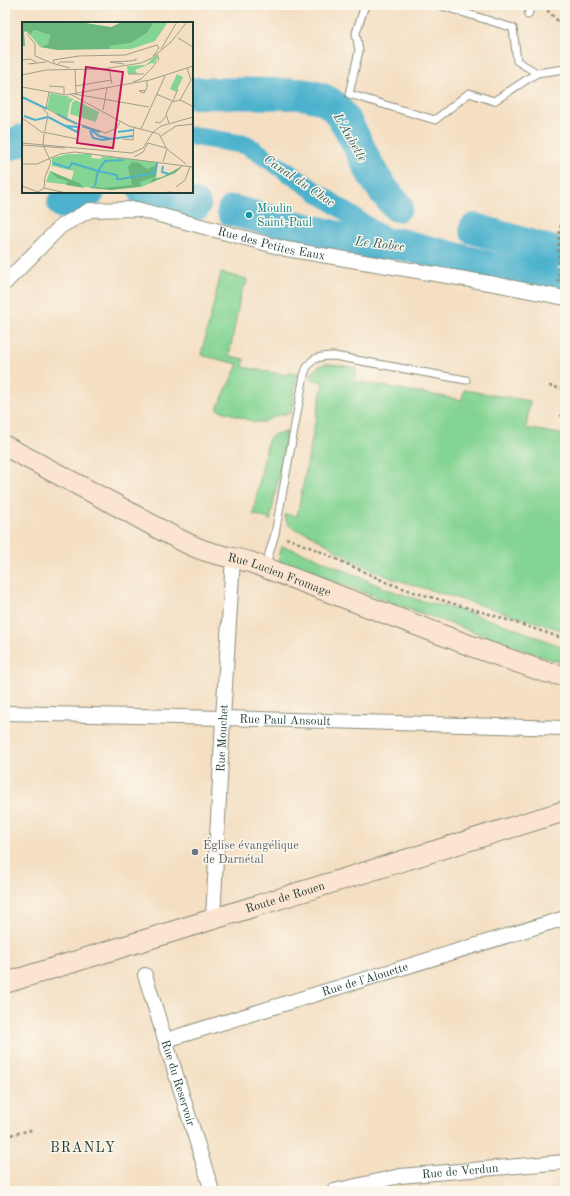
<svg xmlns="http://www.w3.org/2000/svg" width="570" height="1196" viewBox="0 0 570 1196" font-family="'Old Standard TT',serif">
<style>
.green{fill:#84d493;stroke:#528864}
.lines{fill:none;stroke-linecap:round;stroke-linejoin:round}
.canal{stroke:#4eb2cd;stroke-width:19}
.river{stroke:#4eb2cd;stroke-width:32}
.lane-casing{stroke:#8a8e7c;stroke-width:9}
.street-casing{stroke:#8a8e7c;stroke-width:16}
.secondary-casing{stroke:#8a8e7c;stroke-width:22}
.path{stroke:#8a8e7c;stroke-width:2.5;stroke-dasharray:3 3;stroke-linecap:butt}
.lane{stroke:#fff;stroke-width:7}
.street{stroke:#fff;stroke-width:14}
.secondary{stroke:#fce5d0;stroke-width:20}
.culture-dot{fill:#0f9aa8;stroke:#fbf7ec;stroke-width:1.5}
.worship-dot{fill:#6b7280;stroke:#fbf7ec;stroke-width:1.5}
.labels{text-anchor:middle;stroke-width:3;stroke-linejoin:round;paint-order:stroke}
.culture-label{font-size:12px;fill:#0d838f;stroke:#fbf7ec;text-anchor:start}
.street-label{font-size:12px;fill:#1f3d34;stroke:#fbf7ec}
.worship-label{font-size:12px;fill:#5b616d;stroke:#fbf7ec;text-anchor:start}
.water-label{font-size:13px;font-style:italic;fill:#2d6062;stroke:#fbf7ec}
.quarter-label{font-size:14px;letter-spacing:1px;fill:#1f3d34;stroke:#fbf7ec}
.inset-river{fill:none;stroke:#4eb2cd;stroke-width:2}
.inset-road{fill:none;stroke:#9f9e8a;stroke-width:1}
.view{fill:#c2185b;fill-opacity:0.15;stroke:#c2185b;stroke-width:2}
.inset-edge{fill:none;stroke:#1f3d34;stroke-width:2}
</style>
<rect width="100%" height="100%" fill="#fbf7ec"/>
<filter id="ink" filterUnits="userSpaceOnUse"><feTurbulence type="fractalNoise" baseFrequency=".025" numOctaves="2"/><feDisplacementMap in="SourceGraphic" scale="8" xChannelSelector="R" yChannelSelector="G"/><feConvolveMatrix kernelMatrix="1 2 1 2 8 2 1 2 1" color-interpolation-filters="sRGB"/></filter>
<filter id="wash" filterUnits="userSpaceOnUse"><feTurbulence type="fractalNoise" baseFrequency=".012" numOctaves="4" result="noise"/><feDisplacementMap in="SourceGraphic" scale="16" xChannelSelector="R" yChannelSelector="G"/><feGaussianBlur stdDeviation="0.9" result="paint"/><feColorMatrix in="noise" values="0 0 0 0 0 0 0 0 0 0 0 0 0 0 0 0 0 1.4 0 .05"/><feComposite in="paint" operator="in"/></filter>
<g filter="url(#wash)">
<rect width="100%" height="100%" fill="#f4dfc3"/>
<g class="green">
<path d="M221,273l26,6 -1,6 -5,7 -12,64 15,3 -1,8 44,8 1,-2 9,1 -6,39 -13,2 -15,7h-9l-37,-13 21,-45 -37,-9z"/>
<path d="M325,364h5l27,4 -3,13 108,19 2,-10 66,11 -4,27 39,7v196l-174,-53 -34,-15 -49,-30 -14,-4 -6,-5 -3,-6v-4l12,2 26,-134 -13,-3c2,-8 7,-13 15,-15z"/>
<path d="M287,432l-17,89 -1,-2 -16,-5 15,-74 7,-6z"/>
<path d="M282,546l30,10 75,33 32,11 43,11 55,18 48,19v15l-13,-3 -270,-97 -2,-1 -1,-3z"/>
</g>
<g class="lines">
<g class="canal">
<path d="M192,136l55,9 129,87 24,12"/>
<path d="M66,192l4,8"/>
</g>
<g class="river">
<path d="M192,93l107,1c11,1 23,3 32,10 16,12 29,47 39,65 7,14 16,25 27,37"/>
<path d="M5,146l18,-6"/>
<path d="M144,192l51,13"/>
<path d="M63,203l26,-11"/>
<path d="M233,211l138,34 29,-1 150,38"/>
<path d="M475,229l79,23"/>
</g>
</g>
</g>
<g filter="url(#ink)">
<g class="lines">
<defs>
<g id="lane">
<path d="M365,5l-9,28 3,18 -10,43 86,26 34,-27 25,8 43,-28 28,-4"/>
<path d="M439,5l74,23 4,33 20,12"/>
<path d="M528,15l3,-10"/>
<path d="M265,567l10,-33 29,-159c5,-17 13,-19 30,-19l132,24"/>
</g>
<g id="street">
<path id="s1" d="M5,283l56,-57 29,-16 47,-1 149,40 209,35 70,14"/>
<path id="s2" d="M5,713l218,5 342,10"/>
<path id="s3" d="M213,919l10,-201 10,-160"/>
<path id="s4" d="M145,975l67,216"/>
<path id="s5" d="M166,1040l399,-122"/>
<path id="s6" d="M334,1191l66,-15 165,-14"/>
</g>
<g id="secondary">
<path id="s7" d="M5,446c37,20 74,39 111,59 28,15 55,32 84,44 16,6 34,9 50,13l224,85 71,25 20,4"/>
<path id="s8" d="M5,983l560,-172"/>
</g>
</defs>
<use href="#lane" class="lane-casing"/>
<use href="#street" class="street-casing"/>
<use href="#secondary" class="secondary-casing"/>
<g class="path">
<path d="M543,6l15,15 7,13"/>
<path d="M558,282l1,-44 6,-43"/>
<path d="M549,386l16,3"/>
<path d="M560,415l5,1"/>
<path d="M286,538l31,12 71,33 29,10 72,21 76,25"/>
<path d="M5,1136l27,-6"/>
</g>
<use href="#lane" class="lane"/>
<use href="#street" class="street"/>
<use href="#secondary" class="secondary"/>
</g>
</g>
<circle class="culture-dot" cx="249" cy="215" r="4"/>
<circle class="worship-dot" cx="195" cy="852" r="4"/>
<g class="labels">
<g class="culture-label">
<text x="257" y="212">Moulin<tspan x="257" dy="14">Saint-Paul</tspan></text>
</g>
<g class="street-label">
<text dy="4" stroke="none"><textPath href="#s1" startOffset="299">Rue des Petites Eaux</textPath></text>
<text dy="4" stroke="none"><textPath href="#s7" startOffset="304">Rue Lucien Fromage</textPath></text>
<text dy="4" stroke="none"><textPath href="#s2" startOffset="280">Rue Paul Ansoult</textPath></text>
<text dy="4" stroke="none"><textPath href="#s3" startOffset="181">Rue Mouchet</textPath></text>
<text dy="4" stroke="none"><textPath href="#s8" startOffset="293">Route de Rouen</textPath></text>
<text dy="4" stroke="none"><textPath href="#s5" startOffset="208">Rue de l'Alouette</textPath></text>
<text dy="4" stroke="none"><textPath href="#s4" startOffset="113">Rue du Reservoir</textPath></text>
<text dy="4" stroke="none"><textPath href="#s6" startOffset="128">Rue de Verdun</textPath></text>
</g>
<g class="worship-label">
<text x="203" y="849">Église évangélique<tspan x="203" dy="14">de Darnétal</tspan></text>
</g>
<g class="water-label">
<text transform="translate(351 137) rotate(60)" y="5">L'Aubette</text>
<text transform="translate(300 180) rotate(34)" y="5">Canal du Choc</text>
<text transform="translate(380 243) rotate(7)" y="5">Le Robec</text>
</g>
<g class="quarter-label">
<text x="83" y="1152">BRANLY</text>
</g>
</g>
<g transform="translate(22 22)">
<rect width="171" height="171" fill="#f4dfc3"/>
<path d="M132,0h14l-13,19 -24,8h-20l-3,-3 23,-3 16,-10zM12,8l16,5 -2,9 -8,3 -10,-12zM134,33l2,2 -4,7 -2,-1 -17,7 2,3h7l-16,1 -1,-8 19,-1zM155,52l6,3 1,-2 -8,17 -6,-3zM28,71l20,4 -4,4 4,-3 4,1 -4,4 -3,16 -20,-11zM53,78l24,12 -3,10 -26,-8 2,-11zM46,132h24l-1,4 10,1 1,-3 56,6 -2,19 -15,6 -30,3 -65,-8 4,-11 21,10 3,-10 -22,-5v-8z" fill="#84d493"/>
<path d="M0,0h57l32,5 11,-5h32l-7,11 -16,10 -22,3 2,3 -54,1 -17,-3 8,-3 2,-9 -16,-5 -4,5 -4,-4 -2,1 1,14h-2zM110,140l7,1 8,6 10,-4 -2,12 -15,5 1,4 -5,1 -25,3 -21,-2 2,-2 10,2 30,-3 -4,-18zM162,143l-9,8 -25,10 2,-4 10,-2zM28,149l29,12 6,5 -19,-3 2,-4 -11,-3z" fill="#6bb67d"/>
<path class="inset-river" d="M0,75l25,12M35,92l20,10M2,94l11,4 13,-3M26,95l29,15 2,-5M44,104l13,1M60,104l18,6M68,107l9,7 12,3M68,109l3,7 9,2 31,-4M96,110l15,-2M31,141l16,5 3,-5 26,8 7,-10 19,-1M141,144l-1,6 7,2M73,164l3,-15 19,4v4h4l34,-6 2,-10"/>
<path class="inset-road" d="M5,12l8,10v12l19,8M156,16l15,9M139,27l16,-27M0,38l8,-1 6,3M6,42l18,-2M102,42l-14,-2 20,-1 6,-1v-2M35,43l3,-3h14M48,46l-15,-4 -2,-4 26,-4 46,-1 32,-10 2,3 -6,8M87,46l3,16M53,47l1,24M106,52h16M0,53l24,-5 57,-1 38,-6 11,-5 19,-16 16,-20M111,60l8,-3 11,-11 7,-9 -2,-5M27,64l15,1v7M54,64l35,-6M0,65l44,8 84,-15 43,-14M124,68l-7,1 5,2 3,-5v-8M48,72l59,32 30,8 8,15 19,15M52,72l75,13M134,72l17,7 5,-12M158,78l12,6M24,86l21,12 39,13 11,-5 3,-6M24,86l3,-16M21,87l5,5 -3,17M81,88l4,-22M0,96l21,15M133,100l5,1 6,-7M147,101l-3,-9 6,-12 8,-2 11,-20 -4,-12M119,107l24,-53M24,111l-3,-1 34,7M139,114l15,-10 17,-2M101,117l10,1 1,-13M0,121l110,10 11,-5 10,-16 8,-6 32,-9M126,121l18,5M0,123l43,3M112,135l9,-5 5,-9M141,140l4,-13M0,142h15l23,-10 15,-2 118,15M0,164l16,6 6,-4 1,-11 6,-15 -8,-17 1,-11M154,165l9,-7 5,-13M22,166l22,5M136,171l13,-1"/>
<path class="view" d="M64,45l37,5 -10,76 -36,-5z"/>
<rect width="171" height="171" class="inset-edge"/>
</g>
<rect width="570" height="1196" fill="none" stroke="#fbf7ec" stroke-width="20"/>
</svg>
